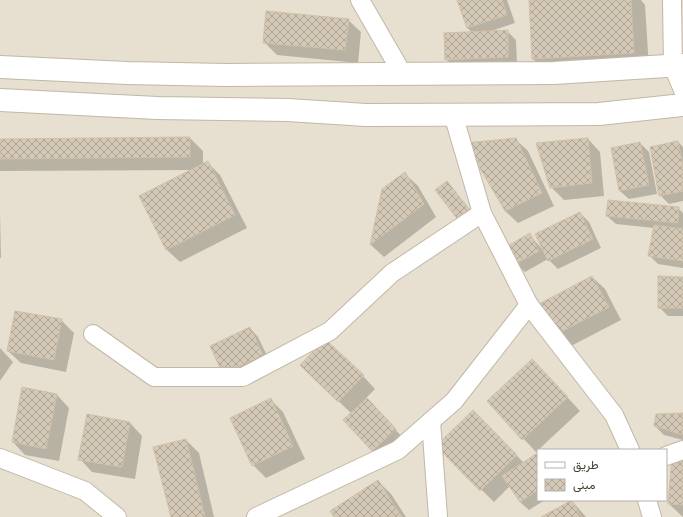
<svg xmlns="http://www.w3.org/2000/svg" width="683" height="517" viewBox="0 0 683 517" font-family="Roboto,Vazirmatn,sans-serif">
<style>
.residential{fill:#e7dfcf;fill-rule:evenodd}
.shadow{fill:#0003}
.building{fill:url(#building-cross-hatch);stroke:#d0c1a9}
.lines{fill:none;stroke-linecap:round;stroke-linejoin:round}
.minor-casing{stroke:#c1b8a6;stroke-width:20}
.tertiary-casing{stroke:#c1b8a6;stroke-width:24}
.minor{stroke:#fff;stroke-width:18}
.tertiary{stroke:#fff;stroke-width:22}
</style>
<defs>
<pattern id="building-cross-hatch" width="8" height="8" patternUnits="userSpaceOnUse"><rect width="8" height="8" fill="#d4c9b6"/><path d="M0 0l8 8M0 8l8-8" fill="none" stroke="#aea495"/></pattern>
</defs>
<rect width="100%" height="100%" fill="#f2ede1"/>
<path class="residential" d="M0,0h683v517h-683zM538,450h128v50h-128z"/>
<g class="shadow">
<path d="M458,0h49l8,23 -24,8h16l9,9 1,26 -62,2 -9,-9 27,-26 -6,-5z"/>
<path d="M530,0h111l4,5 4,63 -100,7 -16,-16z"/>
<path d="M348,20l13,12 -3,31 -81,-8 -13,-13z"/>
<path d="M190,138l13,13v13l4,-2 13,13 27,53 -67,34 -13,-12 -27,-54 52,-26 -192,1v-31z"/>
<path d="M515,139l13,12 26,55 -36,17 -13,-12z"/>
<path d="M588,139l12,13 4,44 -40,4 -13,-13z"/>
<path d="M678,142l5,5v54l-14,3 -9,-9z"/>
<path d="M640,143l9,9 8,42 -28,5 -9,-8z"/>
<path d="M405,174l13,12 18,31 -52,40 -13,-12 12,-56z"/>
<path d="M447,182l8,9 24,30 -10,8z"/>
<path d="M678,208l5,5v55l-25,-4 -9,-9 5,-27 -38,-4 -9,-8z"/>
<path d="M0,213l1,45h-1z"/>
<path d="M580,213l9,9 12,26 -43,21 -10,-10 -23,13 -9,-9 14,-28 11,13z"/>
<path d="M592,277l13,12 16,31 -52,27 -29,-42z"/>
<path d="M683,278v38h-15l-9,-9z"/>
<path d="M61,320l13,13 -8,39 -45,-9 -13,-12z"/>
<path d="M250,328l8,9 13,27 -47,10z"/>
<path d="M0,348l13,14 -13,19z"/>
<path d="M545,373l35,38 -44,41 -48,-51z"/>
<path d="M363,376l12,13 -9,9 38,41 -23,20 -9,-8 -20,-37 -38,-36z"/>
<path d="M57,395l12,13 -10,53 -34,-6 -12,-13z"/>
<path d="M271,400l12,12 22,47 -39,19 -13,-13z"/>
<path d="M473,411l51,52 14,-6v43h7l-16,10 -9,-8 -10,-16 -16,16 -57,-56z"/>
<path d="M683,414v26l-19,-5 -9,-9z"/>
<path d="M130,423l12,13 -7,43 -43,-7 -12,-13z"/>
<path d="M186,440l13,13 15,64h-42z"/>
<path d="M683,460v57l-14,-13z"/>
<path d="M378,481l13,13 15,23h-71z"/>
<path d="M572,501l14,16h-43z"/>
</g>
<g class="building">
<path d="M457,0h45l5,15 -40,13z"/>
<path d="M529,0h102l3,53 -102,6z"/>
<path d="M266,11l83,8 -4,31 -82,-7z"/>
<path d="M508,30v27l-63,3 -1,-27z"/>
<path d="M190,137v20l-190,2v-20z"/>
<path d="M516,138l26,55 -37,18 -40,-68z"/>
<path d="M588,138l4,45 -42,5 -14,-45z"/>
<path d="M678,141l5,26v24l-24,5 -9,-49z"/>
<path d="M640,142l9,43 -30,6 -8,-43z"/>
<path d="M208,161l27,54 -69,35 -27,-54z"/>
<path d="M405,172l19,32 -54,41 12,-56z"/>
<path d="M447,181l24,31 -12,9 -24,-31z"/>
<path d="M608,200l71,7 -1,16 -72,-7z"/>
<path d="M580,212l13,27 -45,22 -13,-27z"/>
<path d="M654,225l29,4v32l-35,-5z"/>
<path d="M530,233l9,18 -24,13 -9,-17z"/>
<path d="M592,276l17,31 -54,28 -16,-31z"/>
<path d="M658,276l25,1v31h-25z"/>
<path d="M15,311l47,8 -8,41 -47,-9z"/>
<path d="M250,327l13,28 -40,19 -13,-28z"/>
<path d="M325,339l39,36 -26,27 -38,-37z"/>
<path d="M532,359l36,38 -46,43 -35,-39z"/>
<path d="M22,387l35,7 -11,55 -34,-7z"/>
<path d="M271,398l22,48 -41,20 -22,-48z"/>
<path d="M367,398l29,31 -24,22 -29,-31z"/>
<path d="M473,410l44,45 -37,36 -44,-45z"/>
<path d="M683,413v22l-29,-9 2,-12z"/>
<path d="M87,414l43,8 -8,45 -44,-7z"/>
<path d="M186,439l19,78h-34l-18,-70z"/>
<path d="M536,454l2,2v34l-18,12 -18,-26z"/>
<path d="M672,458l11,1v46l-15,-1z"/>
<path d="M378,480l24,37h-68l-4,-6z"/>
<path d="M572,500l9,17h-40z"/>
</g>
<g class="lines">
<defs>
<g id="minor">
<path d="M360,0l42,73"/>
<path d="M672,0l1,66 10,24"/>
<path d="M453,114l29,99 47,92 85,110 16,35"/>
<path d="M93,334l61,43h89l87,-46 62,-58 90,-60"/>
<path d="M431,421l7,96"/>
<path d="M666,456l17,-6"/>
<path d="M0,458l85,33 32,26"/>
<path d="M647,500l5,17"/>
<path d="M256,517l142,-67 56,-49 75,-96"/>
</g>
<g id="tertiary">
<path d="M0,67l127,6 99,2 328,-2 129,-8"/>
<path d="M0,100l157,8 131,2 78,5 233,-1 84,-9"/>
</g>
</defs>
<use href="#minor" class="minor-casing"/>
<use href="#tertiary" class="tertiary-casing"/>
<use href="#minor" class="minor"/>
<use href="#tertiary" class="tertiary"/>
</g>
<rect x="537" y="449" width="130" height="52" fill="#ffffff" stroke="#b4b1ad"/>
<rect x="545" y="462" width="20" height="6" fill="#ffffff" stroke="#b4b1ad"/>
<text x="573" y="469" font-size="12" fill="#443d32">طريق</text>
<rect x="545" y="479" width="20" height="12" fill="url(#building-cross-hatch)" stroke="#b4b1ad"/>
<text x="573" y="489" font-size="12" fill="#443d32">مبنى</text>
</svg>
